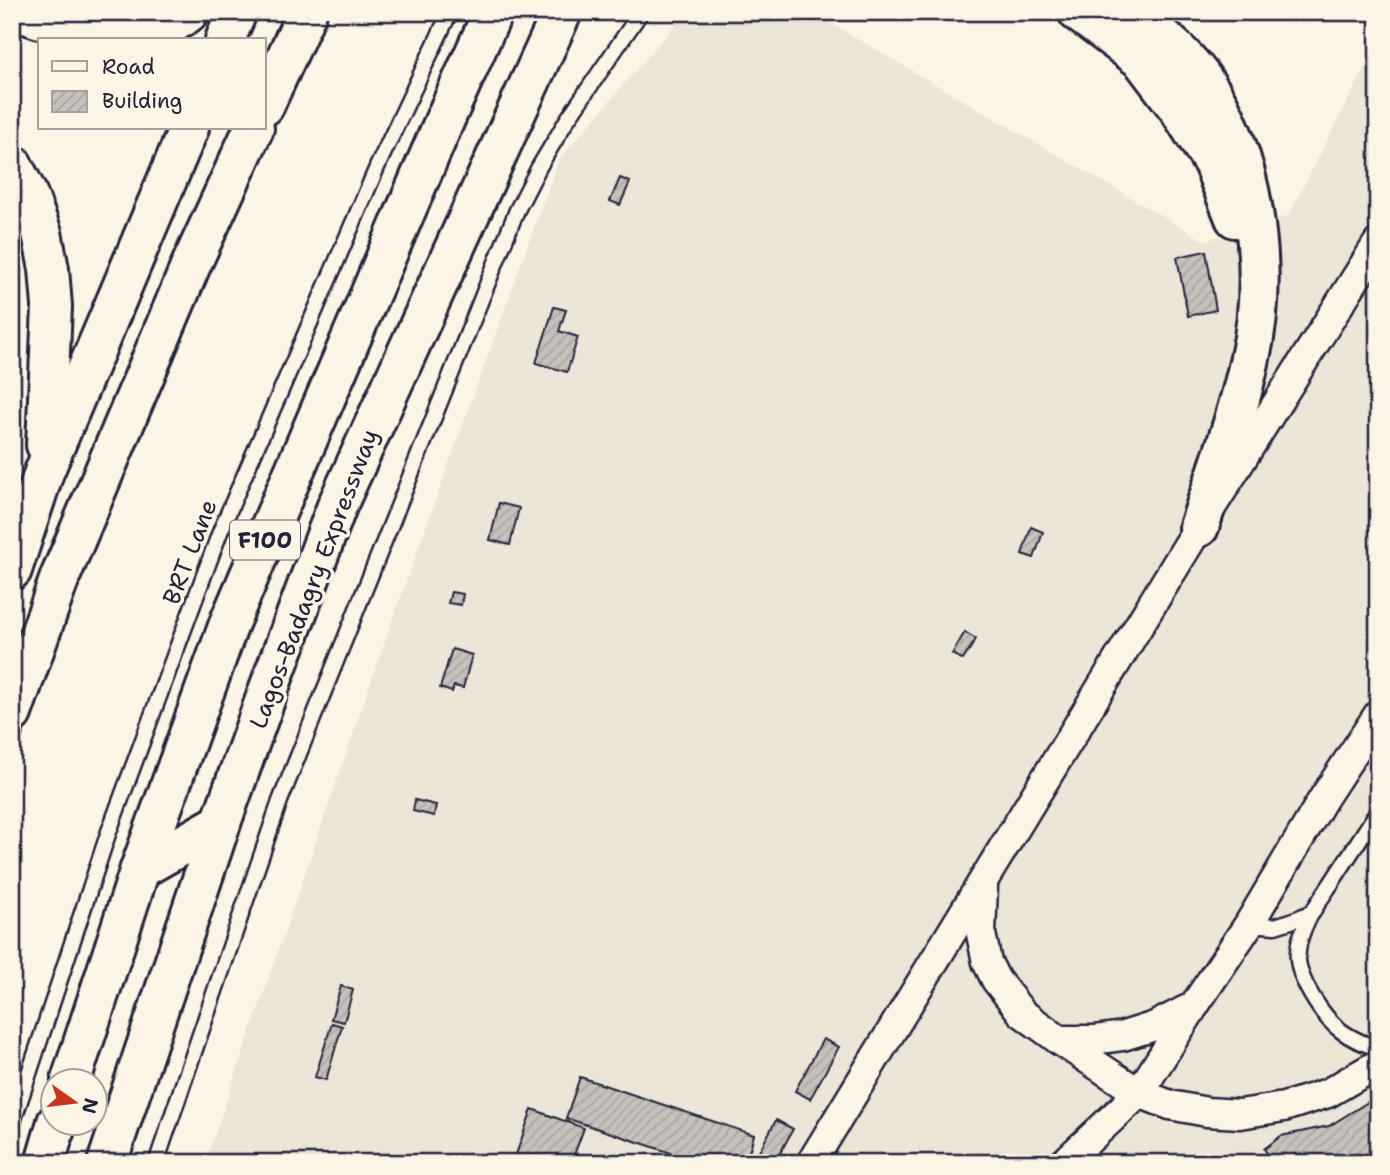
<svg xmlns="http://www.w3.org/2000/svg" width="1390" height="1175" viewBox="0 0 1390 1175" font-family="'Shantell Sans',sans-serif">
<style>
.built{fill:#ece5d8}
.building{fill:url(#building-hatch);stroke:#22223b;stroke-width:2}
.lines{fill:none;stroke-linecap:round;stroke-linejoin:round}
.lane-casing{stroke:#22223b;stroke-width:19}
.street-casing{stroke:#22223b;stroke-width:33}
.primary-casing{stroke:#22223b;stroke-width:44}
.highway-casing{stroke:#22223b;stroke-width:44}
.lane{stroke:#fcf5e5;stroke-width:14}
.street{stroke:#fcf5e5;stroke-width:28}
.primary{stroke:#fcf5e5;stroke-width:38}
.highway{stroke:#fcf5e5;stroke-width:38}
.labels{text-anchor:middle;stroke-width:7;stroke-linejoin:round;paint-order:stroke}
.shield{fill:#fcf5e5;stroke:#63616e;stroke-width:2}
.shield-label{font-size:23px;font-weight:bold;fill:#22223b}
.street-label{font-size:24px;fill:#22223b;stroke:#fcf5e5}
</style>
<defs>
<pattern id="building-hatch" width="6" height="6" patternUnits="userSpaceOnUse" patternTransform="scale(1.75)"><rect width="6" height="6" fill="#c6c1bb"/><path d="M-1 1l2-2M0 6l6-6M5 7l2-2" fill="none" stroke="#aaa6a2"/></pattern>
</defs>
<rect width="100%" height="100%" fill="#fcf5e5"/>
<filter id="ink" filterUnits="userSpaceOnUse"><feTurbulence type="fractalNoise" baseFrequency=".0143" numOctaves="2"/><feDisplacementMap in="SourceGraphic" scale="14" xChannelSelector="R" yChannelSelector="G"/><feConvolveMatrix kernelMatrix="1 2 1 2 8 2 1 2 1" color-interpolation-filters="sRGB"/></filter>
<g filter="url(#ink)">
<path class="built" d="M686,12h125l394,229 83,-25 90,-173v1120h-1173l185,-536 168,-466z"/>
<g class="building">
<path d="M620,178l10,4 -10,23 -10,-4z"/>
<path d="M1206,251l10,59 -28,6 -11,-59z"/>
<path d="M554,307l12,3 -7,21 19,6 -11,35 -31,-9z"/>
<path d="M499,503l20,5 -9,37 -20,-5z"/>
<path d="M1031,527l12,5 -9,26 -12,-4z"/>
<path d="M451,592l12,2 -2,11 -13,-2z"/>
<path d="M965,632l11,7 -13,21 -11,-6z"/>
<path d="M452,649l20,6 -9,33 -9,-2 -2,6 -12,-4z"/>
<path d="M415,800l21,5 -2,11 -21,-5z"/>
<path d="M341,986l12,4 -9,32 -13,-3z"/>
<path d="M332,1023l10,3 -16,54 -11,-3z"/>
<path d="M823,1039l16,8 -29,52 -15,-8z"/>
<path d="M580,1077l174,58 -8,28h-45l-135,-45z"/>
<path d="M1368,1102l10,12v31l-23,18h-80l-11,-14 17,-13 48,-10z"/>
<path d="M532,1109l52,19 -13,35h-58z"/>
<path d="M776,1120l17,9 -18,34h-22z"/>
</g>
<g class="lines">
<defs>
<g id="lane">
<path d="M12,739l9,-24"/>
<path d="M1378,811c-15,23 -30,46 -44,68 -14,22 -34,46 -36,72 -2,17 8,36 17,50 16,26 34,39 63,47"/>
<path d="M1249,924l26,2 16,-5 22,-9"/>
<path d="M12,1125l96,-291 112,-302 158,-367 72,-153"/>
<path d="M156,1163l124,-362 237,-591 22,-43 28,-47 74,-108"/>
</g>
<g id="street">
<path d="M983,886l-2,48 6,28 9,18 26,33 37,27h35l29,-4 32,-10 39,-20"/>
<path d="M1059,1040l80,53 31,12 37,7 33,2 44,-7 44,-14 50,-29"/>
<path d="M811,1163l388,-636 179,-284"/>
<path d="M1064,1163l75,-70 55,-87 55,-82 74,-125 55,-84"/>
</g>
<g id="primary">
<path d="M20,12c54,19 119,41 169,0"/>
<path d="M1078,12l64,48 37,49 34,54 22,55"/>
<path d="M1131,12c24,18 52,41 70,65 54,74 69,194 49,281 -12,58 -33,113 -51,169"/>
<path d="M225,40l12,-28"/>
<path d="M12,164l15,29 15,40 7,36 3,37 -6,139"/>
<path d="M12,570l32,-98 145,-344"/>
<path d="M107,1163l114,-340 55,-154 61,-163 225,-494"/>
</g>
<g id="highway">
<path d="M264,106l43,-94"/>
<path d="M12,713l48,-136 131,-312 63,-137"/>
<path d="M140,869l81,-46"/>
<path d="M71,1080l69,-211 90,-248 216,-504 47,-105"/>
<path d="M45,1163l12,-41"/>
</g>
</defs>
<use href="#lane" class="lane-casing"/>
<use href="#street" class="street-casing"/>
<use href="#primary" class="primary-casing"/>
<use href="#highway" class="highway-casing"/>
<use href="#lane" class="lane"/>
<use href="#street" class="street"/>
<use href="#primary" class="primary"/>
<use href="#highway" class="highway"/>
</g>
</g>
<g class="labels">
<rect class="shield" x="230" y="520.5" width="70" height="39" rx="5"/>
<g class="shield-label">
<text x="265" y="548">F100</text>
</g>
<g class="street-label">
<text transform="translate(190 552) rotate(-69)" y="8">BRT Lane</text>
<text transform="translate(314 579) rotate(-69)" y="8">Lagos-Badagry Expressway</text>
</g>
</g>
<rect width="1390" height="1175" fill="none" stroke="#fcf5e5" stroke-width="42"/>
<rect x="21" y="21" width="1348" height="1133" fill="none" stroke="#22223b" stroke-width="2.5" filter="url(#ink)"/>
<rect x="38" y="38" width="228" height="91" fill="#fcf5e5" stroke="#a5a1a1" stroke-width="2"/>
<rect x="52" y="61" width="35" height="10" fill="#fcf5e5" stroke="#a5a1a1" stroke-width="2"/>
<text x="102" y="74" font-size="21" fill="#22223b">Road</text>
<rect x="52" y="91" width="35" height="21" fill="url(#building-hatch)" stroke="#a5a1a1" stroke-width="2"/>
<text x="102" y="108" font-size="21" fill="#22223b">Building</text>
<g transform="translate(74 1102) rotate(104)"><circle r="33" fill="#fcf5e5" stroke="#a5a1a1" stroke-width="2"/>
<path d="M0-5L12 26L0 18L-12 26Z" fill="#c8321e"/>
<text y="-10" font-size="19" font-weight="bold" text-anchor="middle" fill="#22223b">N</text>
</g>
</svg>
